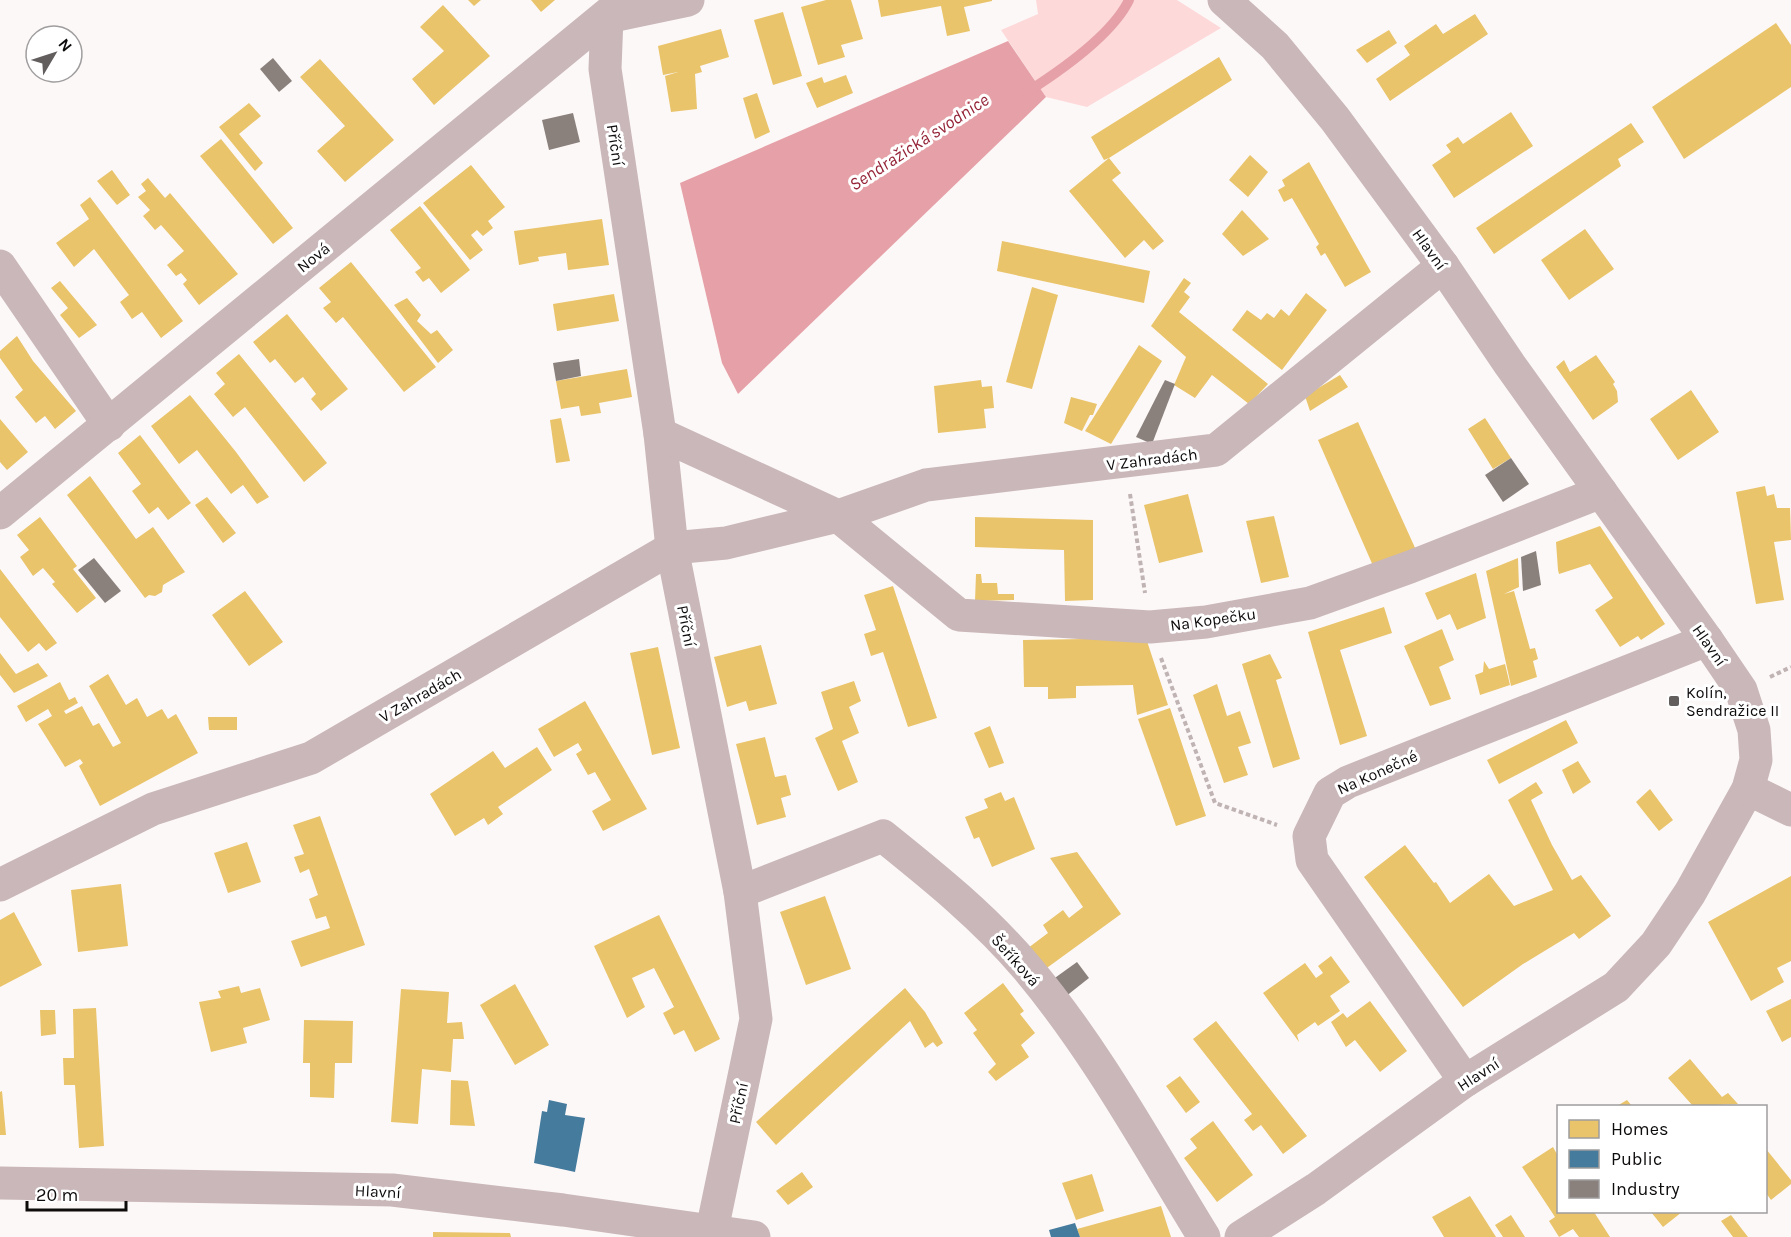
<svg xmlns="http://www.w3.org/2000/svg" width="1791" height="1237" viewBox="0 0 1791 1237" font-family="Karla,sans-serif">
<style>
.green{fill:#fdd9da}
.water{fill:#e5a1a7}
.homes{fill:#e9c46a}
.public{fill:#457b9d}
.industry{fill:#8a817c}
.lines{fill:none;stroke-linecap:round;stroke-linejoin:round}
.stream{stroke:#e5a1a7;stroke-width:10}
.path{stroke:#c0b3b4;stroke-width:4;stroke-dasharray:4.5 3;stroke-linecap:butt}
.minor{stroke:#cab7b9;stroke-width:33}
.poi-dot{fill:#625e5e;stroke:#fff;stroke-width:2}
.labels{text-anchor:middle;stroke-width:6;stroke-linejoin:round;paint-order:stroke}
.street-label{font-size:16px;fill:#0e0b0b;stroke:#fff}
.poi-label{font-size:16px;fill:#0e0b0b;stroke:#fff;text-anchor:start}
.water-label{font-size:18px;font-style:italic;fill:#952438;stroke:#fff}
</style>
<rect width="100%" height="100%" fill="#fdf8f8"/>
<path class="green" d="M1036,0h141l44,28 -134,79 -41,-10 -45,-67 37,-16z"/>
<path class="water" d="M1008,41l38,56 -308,297 -16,-31 -42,-180z"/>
<g class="homes">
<path d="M468,0h13l-7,6z"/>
<path d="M531,0h24l-14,12z"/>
<path d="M826,0h25l12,39 -22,6 4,12 -27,8 -17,-58z"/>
<path d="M878,0h114v1l-28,6 6,24 -23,5 -6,-30 -60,11z"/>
<path d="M443,5l47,51 -56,49 -22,-26 32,-28 -24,-24z"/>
<path d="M783,12l19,64 -29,9 -19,-65z"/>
<path d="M1475,14l13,20 -98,67 -14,-22 34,-24 -6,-9 32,-22 7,10z"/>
<path d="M1776,23l15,22v42l-107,72 -32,-52z"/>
<path d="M721,29l8,28 -29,9 2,6 -7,2 2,35 -26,3 -6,-36 13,-4 -15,3 -5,-29z"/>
<path d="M1389,30l8,13 -30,20 -11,-13z"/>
<path d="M1219,57l13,23 -123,78 12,15 -9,7 52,61 -11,9 -9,-10 -19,18 -56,-67 40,-33 -5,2 -13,-23z"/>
<path d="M320,59l74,81 -49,42 -28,-31 28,-25 -45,-49z"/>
<path d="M846,75l7,18 -36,15 -11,-25 16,-6 2,6z"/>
<path d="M757,93l13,39 -15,7 -12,-41z"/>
<path d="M249,103l12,13 -22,18 24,29 -8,8 -36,-44z"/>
<path d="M1511,112l22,34 -79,52 -22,-33 19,-13 -5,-7 12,-8 5,7z"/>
<path d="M1631,123l13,19 -26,17 3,7 -127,88 -18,-26z"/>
<path d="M221,139l72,89 -20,16 -73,-88z"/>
<path d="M1250,155l18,17 -20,25 -19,-17z"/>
<path d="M1309,162l62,110 -26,15 -20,-34 -4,3 -5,-9 3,-3 -27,-46 -8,4 -6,-12 7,-4 -3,-6z"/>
<path d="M471,165l34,42 -17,14 5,7 -10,8 -6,-6 -6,5 12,15 -13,10 -47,-57z"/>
<path d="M112,170l18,25 -13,10 -20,-24z"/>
<path d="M148,178l17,20 5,-5 68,81 -39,31 -16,-21 4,-4 -6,-7 -5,3 -9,-11 17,-14 -23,-26 -6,5 -12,-14 7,-6 -12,-13 8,-6 -5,-7z"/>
<path d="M90,197l93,124 -22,17 -19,-26 -10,7 -12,-17 9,-7 -35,-46 -20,18 -18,-24 33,-24 -9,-14z"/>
<path d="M420,206l50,64 -29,23 -12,-15 -6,4 -8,-10 6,-4 -31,-38z"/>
<path d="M1242,210l27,29 -26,17 -21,-22z"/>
<path d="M602,219l7,46 -41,5 -2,-17 -28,4 1,4 -20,4 -5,-34z"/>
<path d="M1585,229l29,40 -45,31 -28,-40z"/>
<path d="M1002,241l148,30 -6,32 -147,-32z"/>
<path d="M351,262l85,105 -32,25 -61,-75 -7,6 -13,-15 8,-6 -12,-14z"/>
<path d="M1184,278l7,5 -7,9 6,5 -11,15 89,72 -19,20 -37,-29 -17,23 -21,-13 12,-28 -35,-31z"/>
<path d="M60,281l37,44 -18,13 -19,-23 8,-7 -17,-20z"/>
<path d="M1032,287l26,8 -26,94 -26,-7z"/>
<path d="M1306,293l21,17 -45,60 -50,-40 15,-20 14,10 6,-7 7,5 7,-9 8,7z"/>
<path d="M614,294l5,27 -62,10 -4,-27z"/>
<path d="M407,298l14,17 -4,6 14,13 6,-4 16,20 -15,13 -44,-58z"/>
<path d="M287,314l61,75 -27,22 -10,-12 5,-5 -13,-17 -8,6 -20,-24 -5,4 -17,-21z"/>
<path d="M17,336l16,25 43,50 -21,18 -10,-13 -9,7 -21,-26 8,-7 -23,-32v-7z"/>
<path d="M1139,345l23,16 -51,83 -26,-13z"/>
<path d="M239,354l88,109 -23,19 -59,-75 -12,10 -19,-23 11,-10 -9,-11z"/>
<path d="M1596,355l19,27 -2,2 4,7 1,11 -25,18 -37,-53 8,-7 6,12z"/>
<path d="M627,369l5,28 -33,6 2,10 -20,3 -2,-10 -18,3 -5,-28z"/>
<path d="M1340,375l8,12 -38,24 -5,-15z"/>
<path d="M981,380l1,7 10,-1 2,22 -10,1 2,19 -48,5 -4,-47z"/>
<path d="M1691,390l28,42 -41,28 -28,-41z"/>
<path d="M190,395l46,57 33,45 -12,7 -14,-19 -12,9 -34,-44 -18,14 -28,-38z"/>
<path d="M1071,397l26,7 -4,11h-3l-8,16 -18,-8z"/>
<path d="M561,418l9,43 -14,2 -6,-43z"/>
<path d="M1485,418l26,40 -18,11 -25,-40z"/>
<path d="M0,419l28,33 -21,18 -7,-8z"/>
<path d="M1358,422l58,128 -42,18 -56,-128z"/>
<path d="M140,435l51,68 -23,17 -10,-13 -9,7 -17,-23 9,-7 -23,-31z"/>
<path d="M90,476l46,63 17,-12 32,45 -22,13 -1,7 -7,4 -6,-1 -4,3 -78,-103z"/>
<path d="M1765,486l2,10 7,-2 3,14h13l1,32 -17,2 10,58 -28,4 -20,-112z"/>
<path d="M1188,494l15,58 -44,11 -15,-58z"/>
<path d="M207,497l29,36 -13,10 -28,-38z"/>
<path d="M1274,516l15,61 -28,6 -15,-62z"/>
<path d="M40,517l37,49 -4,3 23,29 -19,15 -25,-29 3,-2 -12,-14 -10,8 -13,-19 9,-7 -12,-15z"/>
<path d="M975,517l118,3v80l-28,1 -1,-51 -89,-3z"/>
<path d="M1600,526l65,98 -24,16 -3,-4 -18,11 -25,-37 18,-12 -23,-34 -31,10 -1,-4 -2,-28z"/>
<path d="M1518,558l1,29 -15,7 10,-3 16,58 5,-1 3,11 -5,2 4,16 -26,9 -25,-115z"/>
<path d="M0,569l57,74 -11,8 -7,-8 -11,9 -28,-35z"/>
<path d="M1476,573l10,45 -29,12 -7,-16 -13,6 -12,-27z"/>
<path d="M976,574h5l1,9h15l1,11h16v6l-39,1z"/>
<path d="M893,586l44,132 -29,9 -25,-75 -12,4 -7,-22 12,-4 -12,-35z"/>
<path d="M245,591l38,51 -34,24 -37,-51z"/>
<path d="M1384,607l8,26 -52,17 27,86 -27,9 -32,-113z"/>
<path d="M1442,629l12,31 -15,7 12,32 -21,7 -26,-60z"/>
<path d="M1146,638l22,67 -31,10 -4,-30 -57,1v12l-28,1v-12h-24l-1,-47z"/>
<path d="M761,645l16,59 -28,7 -3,-10 -19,6 -13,-50z"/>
<path d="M658,647l22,101 -28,7 -22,-102z"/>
<path d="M0,653l16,21 22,-11 10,13 -34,17 -14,-18z"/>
<path d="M1270,654l12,24 -6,2 24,79 -27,9 -31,-104z"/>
<path d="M1484,661l5,8 16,-5 5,21 -30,10 -5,-20 8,-3z"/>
<path d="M108,674l18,31 11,-7 10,19 15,-8 6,10 8,-5 22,39 -98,53 -21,-40 4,-3 -3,-4 -15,8 -27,-43 14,-8 -4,-7 -22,13 -9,-16 43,-24 9,18 6,-3 3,6 -14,8 2,3 16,-8 11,20 6,-3 14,24 8,-4 -32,-57z"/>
<path d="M854,681l7,20 -12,6 10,26 -17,8 16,41 -20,9 -23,-53 18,-9 -12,-37z"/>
<path d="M1217,684l10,32 13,-5 11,32 -13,4 10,28 -24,8 -31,-88z"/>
<path d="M585,701l62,108 -44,22 -11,-20 19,-11 -16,-28 -7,3 -12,-21 6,-4 -4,-7 -24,14 -16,-28z"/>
<path d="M1170,708l36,108 -30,10 -38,-107z"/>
<path d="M208,717h29v13h-28z"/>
<path d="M1566,720l12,23 -79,41 -12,-24z"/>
<path d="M990,726l14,37 -15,5 -15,-35z"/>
<path d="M765,737l10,40 11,-2 5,20 -10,3 5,19 -29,8 -21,-81z"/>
<path d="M537,747l15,23 -54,37 5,7 -15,11 -4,-7 -29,18 -25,-42 63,-43 12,17z"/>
<path d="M1578,761l13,21 -18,12 -11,-24z"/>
<path d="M1536,782l7,11 -12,7 21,45 20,35 9,-5 30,41 -32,23 -5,-6 -51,31 -60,43 -99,-130 41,-32 29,38 2,-1 14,21 39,-29 25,32 39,-16 -45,-90z"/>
<path d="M1650,789l23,31 -14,11 -23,-29z"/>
<path d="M1001,792l4,9 9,-4 21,52 -43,18 -13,-30 -5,2 -9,-22 23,-9 -4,-9z"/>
<path d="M320,816l45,129 -64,22 -10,-26 39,-13 -4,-12 -10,3 -7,-20 9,-4 -9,-26 -9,4 -6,-16 10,-3 -11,-29z"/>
<path d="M247,842l14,40 -33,11 -14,-40z"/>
<path d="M1077,852l44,62 -77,56 -16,-22 20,-15 -5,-8 20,-15 6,8 14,-11 -33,-49z"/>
<path d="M1791,876v85l-14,7 7,14 -33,19 -43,-79z"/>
<path d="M121,884l7,62 -50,6 -7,-62z"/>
<path d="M825,896l26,73 -45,16 -26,-73z"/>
<path d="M14,912l28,53 -42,22v-67z"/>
<path d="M659,915l61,124 -25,13 -11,-22 -10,5 -11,-22 11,-6 -20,-39 -22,10 13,29 -18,11 -33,-72z"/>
<path d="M1331,956l19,26 -20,14 10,15 -22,15 -3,-4 -18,13 2,7 -36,-49 42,-30 11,15 7,-5 -5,-7z"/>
<path d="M1003,983l21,28 -4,3 15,19 -14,12 8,12 -33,24 -8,-9 8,-8 -23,-31 4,-3 -13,-17z"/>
<path d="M515,984l34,61 -34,20 -35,-60z"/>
<path d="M239,986l2,7 19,-5 10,32 -27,8 4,15 -36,9 -12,-50 22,-4 -3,-7z"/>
<path d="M905,988l20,24 18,31 -6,4 -4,-5 -8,6 -15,-27 -134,124 -20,-23z"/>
<path d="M401,989l48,3 -2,31 15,-1 2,17h-11l-2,33 -29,-3 -4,55 -27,-2z"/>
<path d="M1791,999v38l-9,5 -16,-31z"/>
<path d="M1370,1001l37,50 -27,21 -25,-32 -9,7 -15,-25 12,-9 4,5z"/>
<path d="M96,1008l8,138 -25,2 -4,-63h-11l-1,-27h11l-1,-49z"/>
<path d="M40,1010h15l1,24 -15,2z"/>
<path d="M304,1020l49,1 -1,42h-17l-1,35 -24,-1v-34h-7z"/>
<path d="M1216,1021l91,115 -24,18 -22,-29 -8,6 -9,-11 8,-6 -59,-75z"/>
<path d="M1690,1059l32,38 6,-4 10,11 -45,2 -25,-28z"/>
<path d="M1180,1076l20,26 -14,11 -20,-27z"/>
<path d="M451,1080l17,1 7,45 -25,-1z"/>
<path d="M2,1091l4,44h-6v-43z"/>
<path d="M1627,1100l5,6h-15z"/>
<path d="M1213,1121l40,54 -36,27 -33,-44 13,-10 -7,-9z"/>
<path d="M1553,1147l5,9v56h36l16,25h-31l-6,-8 -14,8 -10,-16 6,-4 -33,-50z"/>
<path d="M1766,1149l25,31v4l-20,16 -5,-7z"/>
<path d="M802,1172l11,15 -25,18 -12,-14z"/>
<path d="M1092,1174l12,37 -28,9 -14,-37z"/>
<path d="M1470,1196l26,41h-52l-12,-20z"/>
<path d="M1161,1206l10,31h-91l-3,-8z"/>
<path d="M1651,1212h31l-19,15z"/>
<path d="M1511,1215l14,22h-22l-8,-12z"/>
<path d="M1731,1215l17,22h-15l-12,-16z"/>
<path d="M433,1232l77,1 1,4h-78z"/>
</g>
<g class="public">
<path d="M549,1100l18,4 -2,11 20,3 -10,54 -41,-9 8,-52 5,1z"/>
<path d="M1075,1223l5,14h-29l-2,-7z"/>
</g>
<g class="industry">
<path d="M273,58l19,23 -13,11 -19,-23z"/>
<path d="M573,113l7,29 -31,8 -7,-30z"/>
<path d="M579,359l2,17 -25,5 -3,-18z"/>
<path d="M1165,380l10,4 -23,60 -16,-7z"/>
<path d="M1511,458l18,26 -26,18 -18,-27z"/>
<path d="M1536,551l5,34 -18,6 -2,-34z"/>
<path d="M94,558l27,33 -16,12 -27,-33z"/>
<path d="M1077,962l12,16 -24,19 -13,-17z"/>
</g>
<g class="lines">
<path class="stream" d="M1027,92c33,-21 85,-57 102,-92"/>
<g class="path">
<path d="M1130,494l15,99"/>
<path d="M1161,658l54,145 62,22"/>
<path d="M1770,677l21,-10"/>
</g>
<g class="minor">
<path d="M1224,0l51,46 60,73 108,147 67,99 197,275 34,50 13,40 2,30 -8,29 -58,104 -34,51 -40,43 -151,94 -149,108 -75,48"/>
<path d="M607,17l-2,52 55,365 12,114 68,344 16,127 -44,211"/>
<path d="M607,17l81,-17"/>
<path d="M0,266l109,159"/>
<path d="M660,434l178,82 121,99 191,12 56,-5 104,-19 100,-36 191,-75"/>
<path d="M0,513l625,-513"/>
<path d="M1748,789l43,21"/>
<path d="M0,885l153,-76 158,-51 361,-210 54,-5 112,-27 88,-31 290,-35 227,-184"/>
<path d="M740,892l143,-56c51,41 102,82 144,132 69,82 121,178 177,269"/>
<path d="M1465,1081l-153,-221 -3,-24 21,-43 18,-11 359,-142"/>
<path d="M0,1183l392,7 171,20 191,27"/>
</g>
</g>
<rect class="poi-dot" x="1668" y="695" width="12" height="12" rx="3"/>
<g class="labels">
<g class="street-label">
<text transform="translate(616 145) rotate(81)" y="6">Příční</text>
<text transform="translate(1430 249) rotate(54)" y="6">Hlavní</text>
<text transform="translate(313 257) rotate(-39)" y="6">Nová</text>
<text transform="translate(1152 459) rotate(-7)" y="6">V Zahradách</text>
<text transform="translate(1213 619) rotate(-8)" y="6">Na Kopečku</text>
<text transform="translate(687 626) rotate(79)" y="6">Příční</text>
<text transform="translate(1710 645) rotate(55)" y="6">Hlavní</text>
<text transform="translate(420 695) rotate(-30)" y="6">V Zahradách</text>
<text transform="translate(1377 772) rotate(-24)" y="6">Na Konečné</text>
<text transform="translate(1016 960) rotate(48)" y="6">Šeříková</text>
<text transform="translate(1478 1074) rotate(-33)" y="6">Hlavní</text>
<text transform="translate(738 1103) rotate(-78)" y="6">Příční</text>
<text transform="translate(378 1191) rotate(3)" y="6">Hlavní</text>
</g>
<g class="poi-label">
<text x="1686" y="698">Kolín,<tspan x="1686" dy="18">Sendražice II</tspan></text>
</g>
<g class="water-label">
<text transform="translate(919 142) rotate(-33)" y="6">Sendražická svodnice</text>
</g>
</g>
<rect x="1557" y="1105" width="210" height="108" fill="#ffffff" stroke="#9f9d9d" stroke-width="1.5"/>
<rect x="1569" y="1120" width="30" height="18" fill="#e9c46a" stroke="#9f9d9d" stroke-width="1.5"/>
<text x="1611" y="1135" font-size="18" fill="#0e0b0b">Homes</text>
<rect x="1569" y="1150" width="30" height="18" fill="#457b9d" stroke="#9f9d9d" stroke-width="1.5"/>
<text x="1611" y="1165" font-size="18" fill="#0e0b0b">Public</text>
<rect x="1569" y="1180" width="30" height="18" fill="#8a817c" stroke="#9f9d9d" stroke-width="1.5"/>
<text x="1611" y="1195" font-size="18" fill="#0e0b0b">Industry</text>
<g transform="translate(54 54) rotate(51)"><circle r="28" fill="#ffffff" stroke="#9f9d9d" stroke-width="1.5"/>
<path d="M0-4.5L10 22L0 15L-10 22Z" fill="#625e5e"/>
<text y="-9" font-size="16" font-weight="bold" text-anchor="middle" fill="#0e0b0b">N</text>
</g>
<path d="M27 1201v9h99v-9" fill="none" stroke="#0e0b0b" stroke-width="3"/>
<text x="36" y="1201" font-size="18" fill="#0e0b0b" stroke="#ffffff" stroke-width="4.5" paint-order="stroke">20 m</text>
</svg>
